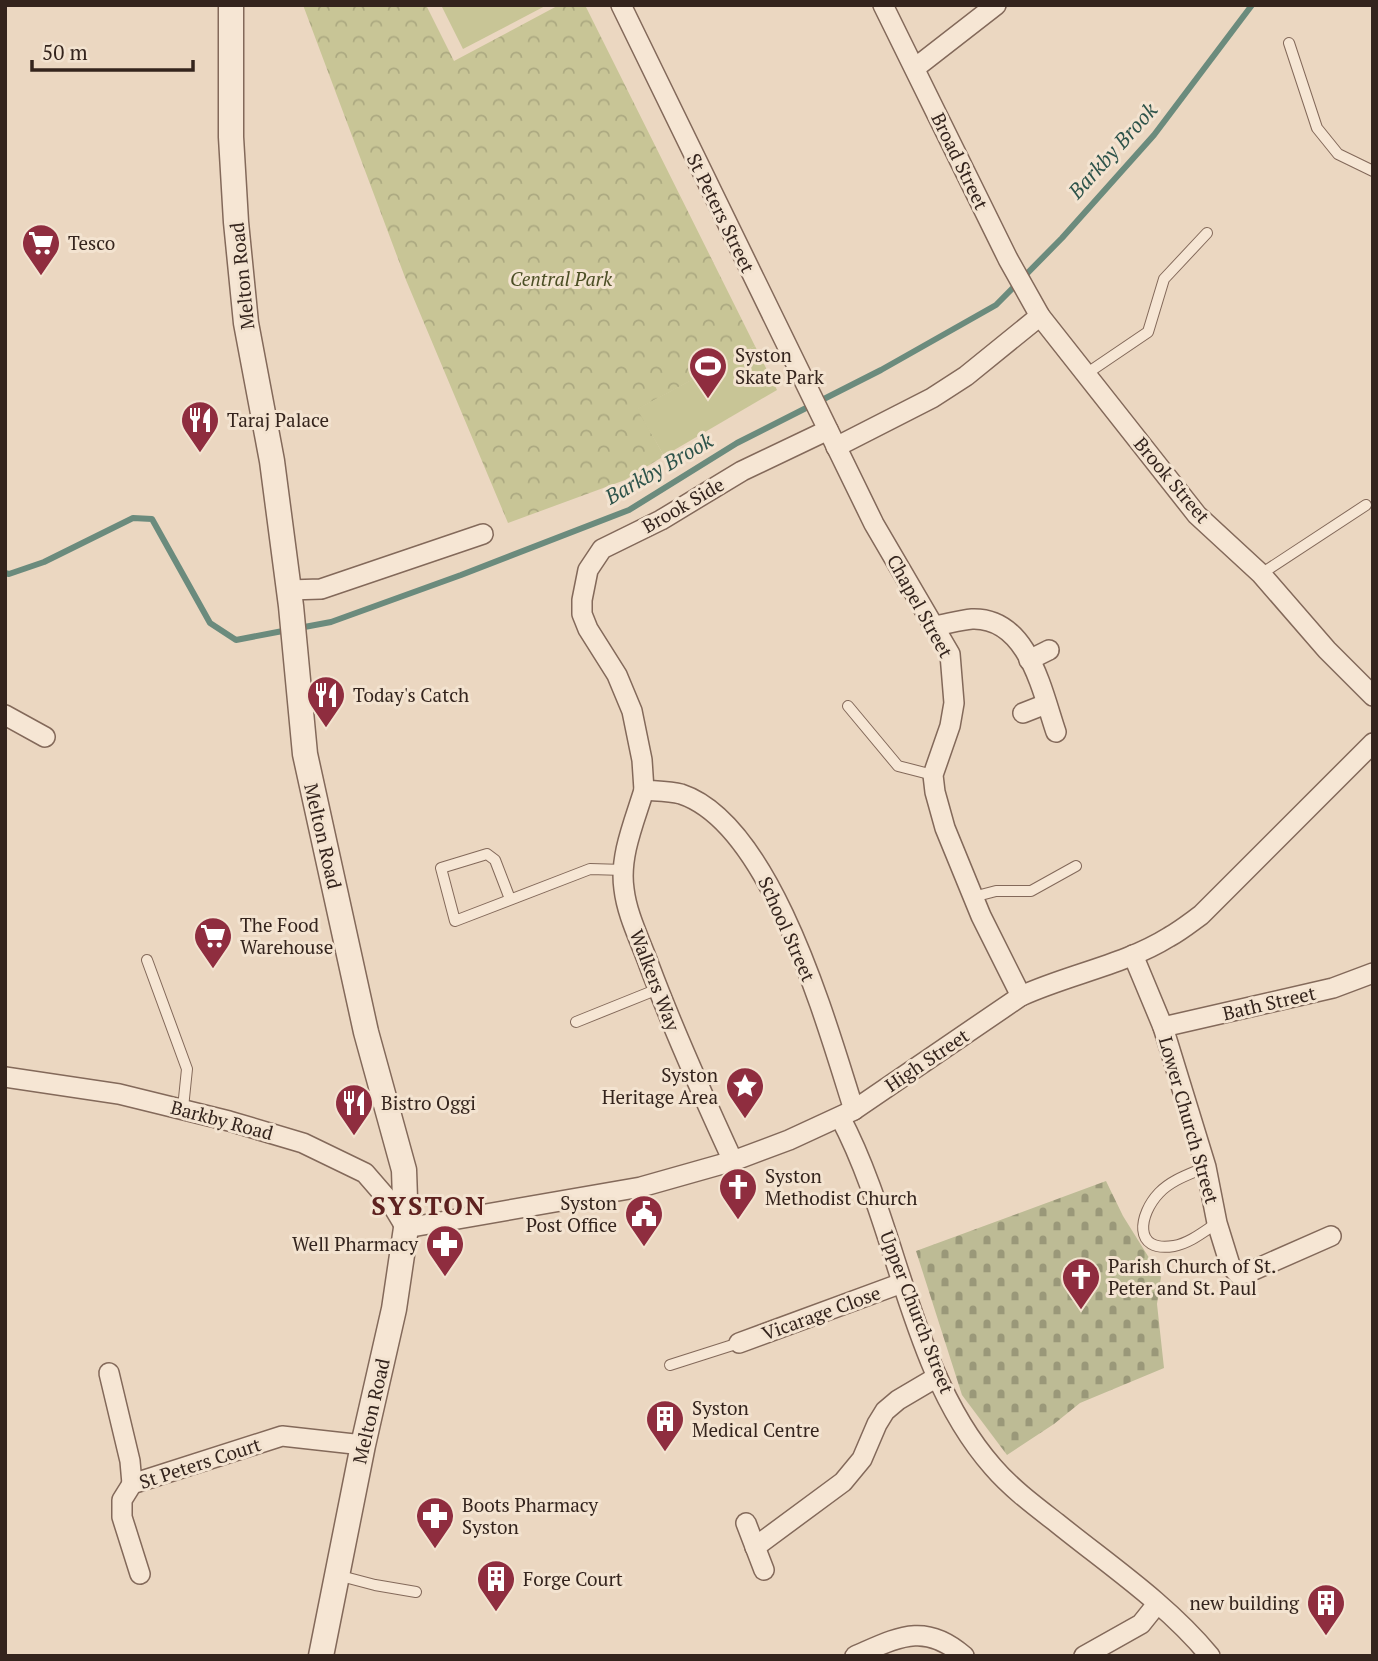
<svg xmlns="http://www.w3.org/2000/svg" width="1378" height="1661" viewBox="0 0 1378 1661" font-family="'PT Serif',serif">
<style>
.cemetery{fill:url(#cemetery-stones)}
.park{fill:url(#park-crowns)}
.pitch{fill:#c8c596}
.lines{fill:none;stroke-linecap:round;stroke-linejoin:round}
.stream{stroke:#6b8b7d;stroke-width:6}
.service-casing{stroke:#83695a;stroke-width:12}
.minor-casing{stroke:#83695a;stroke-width:22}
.tertiary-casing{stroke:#83695a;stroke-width:27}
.service{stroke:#f6e6d4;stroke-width:10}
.minor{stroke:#f6e6d4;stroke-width:19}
.tertiary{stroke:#f6e6d4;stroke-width:24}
.labels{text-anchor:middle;stroke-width:6;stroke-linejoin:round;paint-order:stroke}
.street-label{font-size:19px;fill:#34241d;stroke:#f3e3d0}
.poi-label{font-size:19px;fill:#34241d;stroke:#f3e3d0;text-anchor:start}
.park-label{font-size:19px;font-style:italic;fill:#4c4f25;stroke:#f3e3d0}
.water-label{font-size:21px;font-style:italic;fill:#2d534a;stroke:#f3e3d0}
.district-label{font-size:26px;font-weight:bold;letter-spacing:2px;fill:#5e211f;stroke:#f3e3d0}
</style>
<defs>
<pattern id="cemetery-stones" width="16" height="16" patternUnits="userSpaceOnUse" patternTransform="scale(1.75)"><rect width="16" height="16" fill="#bdbb95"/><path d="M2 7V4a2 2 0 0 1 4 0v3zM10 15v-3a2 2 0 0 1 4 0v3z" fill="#9a9879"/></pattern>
<pattern id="park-crowns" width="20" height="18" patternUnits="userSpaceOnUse" patternTransform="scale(1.75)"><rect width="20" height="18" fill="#c8c596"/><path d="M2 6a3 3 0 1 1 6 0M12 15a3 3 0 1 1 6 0" fill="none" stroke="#aca981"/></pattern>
</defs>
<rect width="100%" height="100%" fill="#ebd7c1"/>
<path class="cemetery" d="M1106,1181l17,35 38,61 -4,27 7,64 -84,35 -26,21 -47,31 -45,-60 -46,-144z"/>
<path class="park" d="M303,5h123l28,56 105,-56h26l170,341 -117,63 26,47 -39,24 -117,43 -102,-243z"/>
<g class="pitch">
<path d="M441,5h106l-84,44z"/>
<path d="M755,346l22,44 -113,66 -27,-47z"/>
</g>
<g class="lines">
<g class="stream">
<path d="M5,573l4,1 35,-12 89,-44 19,1 58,104 26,17 52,-10"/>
<path d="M299,628l32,-6 130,-47 168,-65 108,-67 144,-73 115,-65 66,-67 92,-103 98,-130"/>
</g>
<defs>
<g id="service">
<path d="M1289,43l28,85 21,26 35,17"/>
<path d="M1086,374l62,-42 16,-53 43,-46"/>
<path d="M1261,574l105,-69"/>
<path d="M848,706l50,60 35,9"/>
<path d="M973,897l23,-6h35l45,-25"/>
<path d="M510,899l-15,-39 -8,-6 -46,14 14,53 135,-52 34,1"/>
<path d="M147,960l40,109 -4,39"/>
<path d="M576,1022l82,-33"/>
<path d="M1206,1167c-16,7 -35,13 -47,26 -20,21 -27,60 15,53 16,-3 29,-14 43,-23"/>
<path d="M670,1365l69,-22"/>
<path d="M337,1575l38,10 41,7"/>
</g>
<g id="minor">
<path d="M621,5l253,519 76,130 4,49 -4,23 -17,49 2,17 10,36 36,88 40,80"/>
<path d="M883,5l125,254 32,57 157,199 64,59 66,76 46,46"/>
<path d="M915,68l81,-63"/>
<path d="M828,430l-86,41 -81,49 -59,29 -14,21 -6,30v14l6,15 29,46 15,36 10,49 2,30c11,1 26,1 37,4 91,30 146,232 173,316"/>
<path d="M836,447l96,-49 34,-22 74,-60"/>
<path d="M289,590l32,-1 162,-55"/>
<path d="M935,626c12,-2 25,-6 37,-7 56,-2 70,72 84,113"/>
<path d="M1029,660l20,-10"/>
<path d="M1023,713l23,-9"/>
<path d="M5,715l40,22"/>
<path d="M644,790c-9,30 -25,66 -20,99 3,26 16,51 25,76 25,67 54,131 84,196"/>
<path d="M1133,955l30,72 43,140 11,56 13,42 8,9 9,-1 84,-37"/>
<path d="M1163,1027l170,-39 40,-15"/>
<path d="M5,1077l114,17 110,27 74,22 62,30 26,30 15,25 235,-41 92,-26 56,-21 65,-30 167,-114c48,-22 103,-31 148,-59 11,-6 21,-14 32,-22l172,-172"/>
<path d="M840,1117c58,109 70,256 153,350 18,21 42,39 64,56 52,42 110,81 153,133"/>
<path d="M739,1343l163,-60"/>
<path d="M109,1373l21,88 2,23"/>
<path d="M746,1523l18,47"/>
<path d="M755,1547l88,-65 19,-23 15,-35 8,-13 13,-11 39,-23"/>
<path d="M140,1574l-18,-57v-17l10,-16 150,-48 81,9"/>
<path d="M855,1656c42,-18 69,-35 109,0"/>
<path d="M1084,1656l57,-32 16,-20"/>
</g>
<path id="tertiary" d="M231,5v132l5,85 10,101 26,138 19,145 14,148 61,278 38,138 2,58 -12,81 -31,136 -42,211"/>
</defs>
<use href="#service" class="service-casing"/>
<use href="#minor" class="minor-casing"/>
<use href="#tertiary" class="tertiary-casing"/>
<use href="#service" class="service"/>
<use href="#minor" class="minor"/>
<use href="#tertiary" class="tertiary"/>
</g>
<defs>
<symbol id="supermarket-pin" viewBox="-11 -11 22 30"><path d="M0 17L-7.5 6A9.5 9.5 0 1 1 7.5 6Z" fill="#8f2d3f" stroke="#f3e3d0"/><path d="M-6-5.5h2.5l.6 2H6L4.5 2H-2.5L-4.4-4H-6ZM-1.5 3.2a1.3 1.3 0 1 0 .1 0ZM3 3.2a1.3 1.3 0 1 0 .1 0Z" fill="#fff"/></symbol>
<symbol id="stadium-pin" viewBox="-11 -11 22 30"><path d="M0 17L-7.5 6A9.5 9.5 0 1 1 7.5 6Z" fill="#8f2d3f" stroke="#f3e3d0"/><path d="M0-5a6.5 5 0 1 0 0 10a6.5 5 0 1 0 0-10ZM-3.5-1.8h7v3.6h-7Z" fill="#fff"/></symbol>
<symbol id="restaurant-pin" viewBox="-11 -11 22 30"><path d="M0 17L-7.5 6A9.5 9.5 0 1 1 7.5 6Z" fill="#8f2d3f" stroke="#f3e3d0"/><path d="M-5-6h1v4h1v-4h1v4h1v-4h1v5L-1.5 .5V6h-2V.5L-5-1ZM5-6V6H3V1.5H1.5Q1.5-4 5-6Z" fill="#fff"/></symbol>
<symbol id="sight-pin" viewBox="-11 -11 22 30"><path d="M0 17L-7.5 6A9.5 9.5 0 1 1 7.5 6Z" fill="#8f2d3f" stroke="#f3e3d0"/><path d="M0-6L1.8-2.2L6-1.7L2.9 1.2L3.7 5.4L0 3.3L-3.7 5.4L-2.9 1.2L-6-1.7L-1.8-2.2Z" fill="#fff"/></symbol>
<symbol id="church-pin" viewBox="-11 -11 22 30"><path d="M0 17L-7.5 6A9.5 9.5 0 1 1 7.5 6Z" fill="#8f2d3f" stroke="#f3e3d0"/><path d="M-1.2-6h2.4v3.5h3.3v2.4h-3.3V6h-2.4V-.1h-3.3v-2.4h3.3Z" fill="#fff"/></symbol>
<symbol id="civic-pin" viewBox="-11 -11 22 30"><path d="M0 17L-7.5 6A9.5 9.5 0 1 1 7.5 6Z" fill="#8f2d3f" stroke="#f3e3d0"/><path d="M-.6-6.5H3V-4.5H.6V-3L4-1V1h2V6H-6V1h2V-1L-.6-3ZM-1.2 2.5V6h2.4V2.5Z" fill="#fff"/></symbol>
<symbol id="pharmacy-pin" viewBox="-11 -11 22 30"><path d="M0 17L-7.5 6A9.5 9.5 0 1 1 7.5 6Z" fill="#8f2d3f" stroke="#f3e3d0"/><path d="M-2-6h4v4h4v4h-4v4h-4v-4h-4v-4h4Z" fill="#fff"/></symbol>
<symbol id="building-pin" viewBox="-11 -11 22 30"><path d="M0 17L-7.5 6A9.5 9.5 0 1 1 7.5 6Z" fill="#8f2d3f" stroke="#f3e3d0"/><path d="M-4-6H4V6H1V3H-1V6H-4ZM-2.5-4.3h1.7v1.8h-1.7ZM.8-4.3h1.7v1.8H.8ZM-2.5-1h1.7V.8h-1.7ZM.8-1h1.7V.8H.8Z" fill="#fff"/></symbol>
</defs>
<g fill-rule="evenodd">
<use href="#supermarket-pin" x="19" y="221" width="44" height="60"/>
<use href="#stadium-pin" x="686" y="344" width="44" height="60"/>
<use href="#restaurant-pin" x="178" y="398" width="44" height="60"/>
<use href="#restaurant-pin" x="304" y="673" width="44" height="60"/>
<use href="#supermarket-pin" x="191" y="914" width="44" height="60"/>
<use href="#sight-pin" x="723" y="1064" width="44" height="60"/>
<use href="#restaurant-pin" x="332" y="1081" width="44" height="60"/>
<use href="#church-pin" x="716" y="1165" width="44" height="60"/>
<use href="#civic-pin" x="622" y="1192" width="44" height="60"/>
<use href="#pharmacy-pin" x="423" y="1222" width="44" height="60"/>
<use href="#church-pin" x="1059" y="1255" width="44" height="60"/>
<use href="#building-pin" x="643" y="1397" width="44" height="60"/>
<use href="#pharmacy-pin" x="413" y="1494" width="44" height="60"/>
<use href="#building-pin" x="474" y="1557" width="44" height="60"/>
<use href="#building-pin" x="1304" y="1581" width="44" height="60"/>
</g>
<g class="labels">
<g class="street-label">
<text transform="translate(960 161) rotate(64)" y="7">Broad Street</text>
<text transform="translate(721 213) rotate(64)" y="7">St Peters Street</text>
<text transform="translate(242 276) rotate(-96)" y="7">Melton Road</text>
<text transform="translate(1172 480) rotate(50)" y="7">Brook Street</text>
<text transform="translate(683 505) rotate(-30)" y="7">Brook Side</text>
<text transform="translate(920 606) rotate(61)" y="7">Chapel Street</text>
<text transform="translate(323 836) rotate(77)" y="7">Melton Road</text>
<text transform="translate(787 929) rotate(66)" y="7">School Street</text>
<text transform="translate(655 980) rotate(69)" y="7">Walkers Way</text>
<text transform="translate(1269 1003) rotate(-13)" y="7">Bath Street</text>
<text transform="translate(927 1060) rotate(-34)" y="7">High Street</text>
<text transform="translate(222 1120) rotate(15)" y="7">Barkby Road</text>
<text transform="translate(1189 1120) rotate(74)" y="7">Lower Church Street</text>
<text transform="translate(917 1312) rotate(69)" y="7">Upper Church Street</text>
<text transform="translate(821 1313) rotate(-20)" y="7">Vicarage Close</text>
<text transform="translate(371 1411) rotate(-77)" y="7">Melton Road</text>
<text transform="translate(200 1463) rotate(-18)" y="7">St Peters Court</text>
</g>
<g class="poi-label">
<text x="68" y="250">Tesco</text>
<text x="735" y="362">Syston<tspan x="735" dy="22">Skate Park</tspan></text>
<text x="227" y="427">Taraj Palace</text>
<text x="353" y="702">Today's Catch</text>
<text x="240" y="932">The Food<tspan x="240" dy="22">Warehouse</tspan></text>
<text x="718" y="1082" text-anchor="end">Syston<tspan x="718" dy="22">Heritage Area</tspan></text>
<text x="381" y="1110">Bistro Oggi</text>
<text x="765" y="1183">Syston<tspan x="765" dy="22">Methodist Church</tspan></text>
<text x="617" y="1210" text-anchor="end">Syston<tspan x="617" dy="22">Post Office</tspan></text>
<text x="418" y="1251" text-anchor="end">Well Pharmacy</text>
<text x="1108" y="1273">Parish Church of St.<tspan x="1108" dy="22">Peter and St. Paul</tspan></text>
<text x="692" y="1415">Syston<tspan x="692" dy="22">Medical Centre</tspan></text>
<text x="462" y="1512">Boots Pharmacy<tspan x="462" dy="22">Syston</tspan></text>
<text x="523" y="1586">Forge Court</text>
<text x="1299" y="1610" text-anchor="end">new building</text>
</g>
<g class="park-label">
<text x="561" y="286">Central Park</text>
</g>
<g class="water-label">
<text transform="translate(1113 151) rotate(-48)" y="7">Barkby Brook</text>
<text transform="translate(659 469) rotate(-30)" y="7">Barkby Brook</text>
</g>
<g class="district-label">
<text x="429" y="1215">SYSTON</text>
</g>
</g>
<rect width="1378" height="1661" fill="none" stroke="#34241d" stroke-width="14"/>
<path d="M32 60v10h161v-10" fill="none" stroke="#34241d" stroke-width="3.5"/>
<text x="42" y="60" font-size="21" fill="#34241d" stroke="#f3e3d0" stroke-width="5" paint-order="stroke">50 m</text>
</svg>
